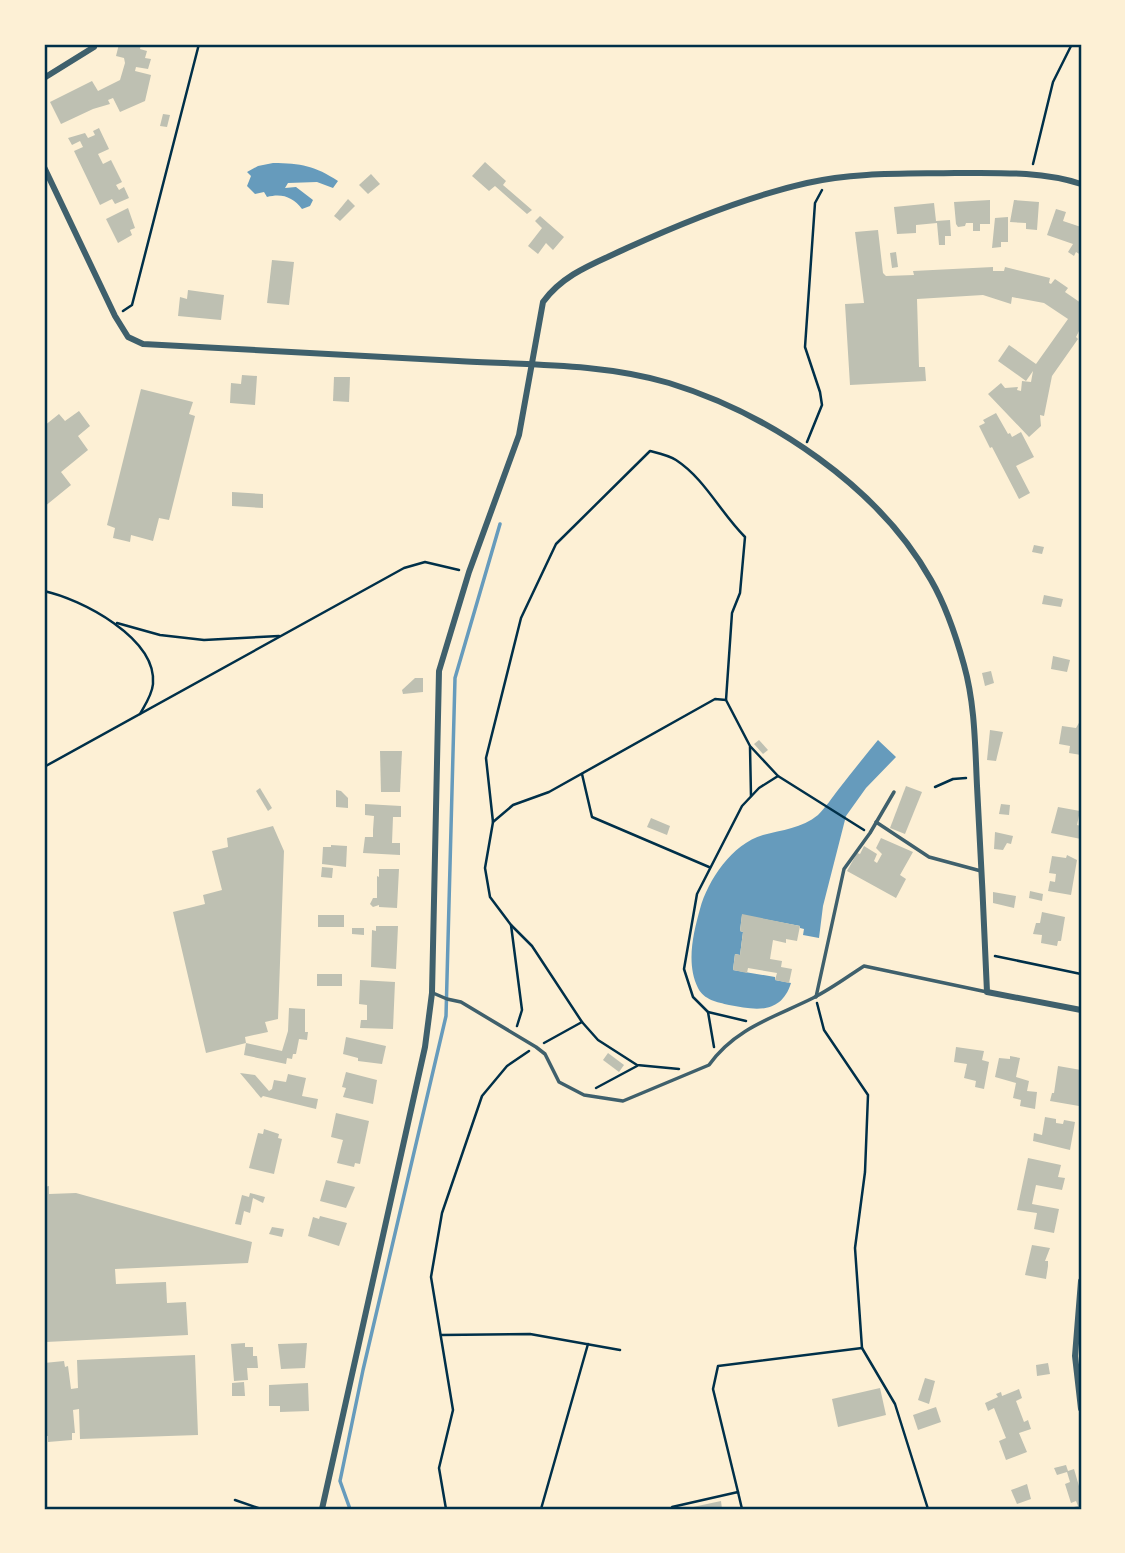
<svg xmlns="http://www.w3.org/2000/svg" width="1125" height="1553" viewBox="0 0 1125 1553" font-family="Ubuntu,sans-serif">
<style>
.water{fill:#669bbc}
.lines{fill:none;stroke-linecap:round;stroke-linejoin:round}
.stream{stroke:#669bbc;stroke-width:3.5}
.building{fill:#bec0b2}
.path{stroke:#003049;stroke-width:2.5}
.service{stroke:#3f606c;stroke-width:3.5}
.minor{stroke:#3f606c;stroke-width:6}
.neatline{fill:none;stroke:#003049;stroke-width:2.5}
</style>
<rect width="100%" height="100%" fill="#fdf0d5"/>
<g class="water">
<path d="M273,163c28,0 42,3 65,18l-5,7 -16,-6 -29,1 -3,5 11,-1 17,13 -3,6 -8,3c-9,-12 -20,-16 -35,-12l-3,-5 -9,2 -8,-8 4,-10 -4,-4 11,-6z"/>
<path d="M878,740l18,17 -30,31 -20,28 -23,90 -4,32 -16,-3 1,-6 -4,-1v-2l-58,-11 -2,16 3,1 -3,23 -5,-1 -2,16 42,7v3l16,3c-10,32 -36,27 -62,22 -12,-3 -25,-5 -31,-17 -12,-24 -5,-54 2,-79 8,-29 32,-65 63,-74 19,-5 39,-7 55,-20 7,-7 14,-17 20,-25 13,-17 27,-34 40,-50z"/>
</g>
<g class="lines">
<path class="stream" d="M350,1509l-10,-28 23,-111 83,-354 9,-338 45,-154"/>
</g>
<g class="building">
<path d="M119,44h22l-1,5 7,2 -2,7 6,1 -3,10 -12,-2 -1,4 16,4 -6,26 -25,11 -7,-14 -5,2 2,4 -17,5 -32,15 -11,-22 42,-21 6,10 22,-11 5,-17 -1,-5 -8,-2z"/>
<path d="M163,114l7,1 -3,12 -7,-1z"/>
<path d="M99,128l10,21 -11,5 5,10 8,-4 11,22 -6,3 3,5 5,-3 5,11 -14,6 -3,-5 -12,6 -26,-54 9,-4 -3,-6 -8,4 -4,-7 17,-5 3,5 7,-3 -2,-4z"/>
<path d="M485,162l21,19 -3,4 29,25 -5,4 -32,-28 -6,5 -17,-15z"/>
<path d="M371,174l9,10 -12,10 -9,-9z"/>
<path d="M348,199l7,7 -15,15 -6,-5z"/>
<path d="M990,200v24h-10v7h-7v-8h-7l-1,3 -7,1 -2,-3 -2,-22z"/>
<path d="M1014,200l25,2 -2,28 -11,-1v-6l-16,-1z"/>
<path d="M934,203l2,18 14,-1 1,16h-6v9h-6l-2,-22 -21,2v8l-19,1 -3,-27z"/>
<path d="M128,208l7,20 -5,2 2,5 -14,8 -12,-24z"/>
<path d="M1056,209l10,3 -3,9 18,6 -2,8 2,1v19l-5,-3 -2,4 -6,-4 5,-8 -26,-9z"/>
<path d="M540,216l24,21 -11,13 -7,-7 -8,11 -10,-8 14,-18 -7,-7z"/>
<path d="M1008,217v25h-7v5l-9,1 3,-30z"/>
<path d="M878,230l5,43 3,3 28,-1 -1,-4 80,-4v4h11l1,-4 45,11 -1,5 2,1 4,-5 13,9 -3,4 16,11v24l-5,10 2,2 -26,37 -8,40 -4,-1 1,11 -12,11 -41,-43 13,-11 4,5 13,-1 -1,3 4,1 1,-10 9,1 2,-11 -7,10 -28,-20 11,-16 27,19 32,-45 -24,-16 -32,-6 -1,7 -28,-9 -66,4 2,68h6l1,14 -76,4 -5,-81 19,-1 -9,-71z"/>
<path d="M896,252l2,15 -6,1 -2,-15z"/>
<path d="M272,260l22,2 -5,43 -22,-2z"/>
<path d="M188,290l36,5 -3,25 -43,-4 2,-19 7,2z"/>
<path d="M242,375l15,1 -2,29 -25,-2 1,-20 10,1z"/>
<path d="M334,377h16l-1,25 -16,-1z"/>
<path d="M141,389l52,13 -4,12 6,2 -26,104 -10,-2 -6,23 -22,-6 -1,7 -17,-4 2,-10 -8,-3z"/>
<path d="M79,411l11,15 -12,10 10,14 -27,22 10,13 -27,22v-81l15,-12 6,7z"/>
<path d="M996,413l12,21 2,-1 2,4 9,-5 13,25 -18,9 14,27 -11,6 -27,-52 -2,1 -11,-22 6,-3 -2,-3z"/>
<path d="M232,492l31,2v14l-31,-2z"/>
<path d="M1034,545l10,2 -2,7 -10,-2z"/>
<path d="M1044,595l19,4 -2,8 -19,-3z"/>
<path d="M1053,656l17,4 -3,12 -16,-3z"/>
<path d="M991,671l3,12 -9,3 -3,-13z"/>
<path d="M415,678h8v14l-20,2 -1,-4z"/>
<path d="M1080,721h1v34l-12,-2 1,-7 -11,-2 3,-18 14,2z"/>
<path d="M990,730l13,2 -7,29 -9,-1z"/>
<path d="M759,740l9,10 -5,4 -9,-10z"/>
<path d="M380,751h22l-2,41h-19z"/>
<path d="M906,786l16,6 -17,42 -15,-6z"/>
<path d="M260,788l12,20 -4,3 -12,-20z"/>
<path d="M336,790l5,1 7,7v10l-12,-1z"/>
<path d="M365,804l36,2v11h-8l-1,26h8v12l-37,-2 2,-16h8v-7l1,-14 -9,-1z"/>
<path d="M1001,804l9,1 -1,10 -10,-1z"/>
<path d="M1058,807l22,4 -3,14 4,1v13l-30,-6z"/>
<path d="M651,818l19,8 -3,9 -20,-8z"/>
<path d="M273,826l11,25 -6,168 -13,3 3,10 -23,5 1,6 36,8 6,-20 1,-23 16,1v23h3l-1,8 -8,-1 -3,15h-3l-1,5 -5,-1 -1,6 -42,-9 2,-12 -40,10 -33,-141 32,-8 -2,-9 19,-5 -10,-39 16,-4 -1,-9z"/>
<path d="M995,832l18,4 -2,8 -4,-1 -4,7 -9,-1z"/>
<path d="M881,838l32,14 -13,23 6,4 -10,19 -49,-27 10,-18 3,1 4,-8 13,8 -3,7 3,2 5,-9 -6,-6z"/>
<path d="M331,845l16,1 -1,21 -24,-3 1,-17h8z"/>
<path d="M1067,855l10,5 -6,35 -23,-4 2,-10 5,1 1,-8 -7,-1 3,-17 14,2z"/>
<path d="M322,867l11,1 -1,10 -11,-1z"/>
<path d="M379,869h20l-2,39 -18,-1v-2l-6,2 -3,-3 3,-6h4v-22l2,1z"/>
<path d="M1030,891l13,3 -1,7 -13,-3z"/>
<path d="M993,892l23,4 -2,12 -21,-5z"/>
<path d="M1042,912l23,5 -4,24h-3l-1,5 -16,-3 1,-8 -9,-1 3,-11h4z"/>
<path d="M742,914l58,12 -3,15 -11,-2v4l-13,-3 -3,19 12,2 -1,6 11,2 -3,14 -14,-3 2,-7 -29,-5 -1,5 -14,-3 2,-16 5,1 3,-23 -3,-1z"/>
<rect x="318" y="915" width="26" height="12"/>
<path d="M376,926h22l-2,43 -25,-2 1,-37 4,1z"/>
<path d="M352,928h12v7l-12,-1z"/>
<rect x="317" y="974" width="25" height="12"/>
<path d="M360,980l35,2 -2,47 -33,-1 1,-8h6v-15l-8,-1z"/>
<path d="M346,1037l40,9 -4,18 -24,-3v-3l-15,-4z"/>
<path d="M956,1047l28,4 -2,9 7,2 -5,27 -9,-2 1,-6 -12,-3 3,-14 -13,-2z"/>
<path d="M608,1053l16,12 -5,7 -16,-12z"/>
<path d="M1010,1056l10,2 -4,19 13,4 -2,10 10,1 -2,17 -15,-3 1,-6 -8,-2 3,-15 -21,-6 4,-19 11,1z"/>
<path d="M1058,1066l23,4 -2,36 -29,-5 2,-8h2z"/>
<path d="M346,1072l31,8 -4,24 -30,-7 3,-9 -4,-1z"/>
<path d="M240,1073l15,2 14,16 3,-2 2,-9 12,2 2,-8 18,4 -4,18 16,3 -2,10 -53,-13 -2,2z"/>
<path d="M336,1113l33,8 -9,43 -5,-1 -1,4 -17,-4 6,-23 -12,-3z"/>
<path d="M1045,1117l11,2v4l7,1 1,-4 11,2 -5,28 -37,-9 1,-8 8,2z"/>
<path d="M264,1129l15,5 -1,4 4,1 -8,35 -25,-6 9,-35 5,1z"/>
<path d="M1028,1158l33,7 -3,12 7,1 -3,12 -26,-5 -4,19 27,5 -5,24 -20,-4 3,-16 -20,-3z"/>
<path d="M326,1180l29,7 -9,21 -26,-7z"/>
<path d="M49,1186v8l27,-1 176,49 -4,21 -133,6 1,15 50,-2 1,21 19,-1 2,33 -142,7 -2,-155z"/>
<path d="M250,1193l15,4 -2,6 -10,-5 -3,15 -6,-2 -3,14 -6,-1 7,-29 7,2z"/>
<path d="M320,1216l27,7 -8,23 -31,-10 5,-19 6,2z"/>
<path d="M272,1227l12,2 -2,8 -13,-3z"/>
<path d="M1032,1245l18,3 -5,13h3v5l-2,13 -21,-4z"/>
<path d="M245,1343v4h8v9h4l1,12h-11l1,12 -14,1 -3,-37z"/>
<path d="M307,1343l-2,25 -24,1 -3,-25z"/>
<path d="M195,1355l3,80 -118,4 -1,-30 -6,1 2,23h-3v7l-24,2v-6h-4v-73l20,-2 1,6 3,-1 3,23 7,-1 -1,-28z"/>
<path d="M1048,1363l2,11 -13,2 -1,-11z"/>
<path d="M925,1378l10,3 -6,23 -11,-4z"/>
<path d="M244,1382l1,14h-13v-13z"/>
<path d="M308,1383l1,28 -29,1v-6h-11v-21z"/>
<path d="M880,1388l6,27 -48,12 -6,-28z"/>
<path d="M1019,1389l3,9 -6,3 8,21 4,-2 3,9 -12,4 8,19 -21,8 -7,-19 7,-3 -12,-30 -6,3 -3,-8 13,-6 -2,-3 5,-2 1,4z"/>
<path d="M936,1407l5,15 -23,8 -5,-15z"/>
<path d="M1066,1465l2,6 6,-2 7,24v16h-6l-1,-2 4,-1 -2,-5 -5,2 -6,-19 5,-2 -3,-10 -10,3 -3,-7z"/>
<path d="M1027,1484l4,15 -14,5 -6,-14z"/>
<path d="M721,1501l1,8h-28l-1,-2z"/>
</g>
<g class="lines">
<g class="path">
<path d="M1033,164l20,-82 19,-38"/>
<path d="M123,311l9,-6 67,-261"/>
<path d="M807,442l15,-37 -2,-13 -15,-45 10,-144 7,-13"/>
<path d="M44,591c37,8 113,47 109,93 -1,11 -8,21 -13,30"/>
<path d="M117,623l43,12 44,5 75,-4"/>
<path d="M750,747l1,49"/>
<path d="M44,767l360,-199 21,-6 34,8"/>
<path d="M582,774l10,43 117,50"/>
<path d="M935,787l18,-8 13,-1"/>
<path d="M493,822l-7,-64 35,-140 35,-74 94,-93c8,2 18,4 26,9 29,19 44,52 69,77l-5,56 -8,20 -6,87"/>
<path d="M511,925l11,85 -5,16"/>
<path d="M995,956l86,18"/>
<path d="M817,1003l7,27 44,65 -3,77 -10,76 7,100 33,56 33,105"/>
<path d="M708,1012l6,35"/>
<path d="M746,1021l-38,-9 -15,-15 -9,-28 13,-75 45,-88 17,-18 19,-12"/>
<path d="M582,1022l16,18 39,25 42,4"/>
<path d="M544,1043l38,-21 -50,-76 -21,-21 -21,-28 -5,-29 8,-46 20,-17 36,-13 166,-93 11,1 24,46 28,30 86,54"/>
<path d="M596,1088l41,-22"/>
<path d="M441,1335l89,-1 90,16"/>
<path d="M738,1492l-25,-103 5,-23 144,-18"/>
<path d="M235,1500l26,9"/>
<path d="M446,1509l-7,-41 14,-58 -22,-133 11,-64 40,-117 25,-30 22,-15"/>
<path d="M541,1509l47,-165"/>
<path d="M673,1509l-1,-2 66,-15 4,17"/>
</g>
<g class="service">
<path d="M876,822l53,35 52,14"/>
<path d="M433,993l14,6 14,3 75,45 9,7 14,28 25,13 39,6 86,-36c26,-37 66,-48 104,-67 18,-9 34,-21 51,-32l123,26"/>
<path d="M816,997l28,-128 26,-36 24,-41"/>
</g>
<g class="minor">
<path d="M44,78l50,-31 1,-3"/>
<path d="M44,167l71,149 13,21 15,7c105,6 210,12 315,17 69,4 144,2 211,22 101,31 210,104 262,197 15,26 25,56 33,85 11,39 11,80 13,121 4,69 7,137 10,206l94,18"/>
<path d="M1081,1281l-6,75 6,53"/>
<path d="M322,1509l103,-462 7,-54 7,-322 30,-99 50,-137 24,-133c21,-29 53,-39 84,-54 57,-26 118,-51 180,-65 48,-11 99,-9 148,-10 42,0 86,-2 126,11"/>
</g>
</g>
<rect width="1125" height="1553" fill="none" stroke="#fdf0d5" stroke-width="91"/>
<rect x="46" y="46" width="1034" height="1462" class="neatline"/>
</svg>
